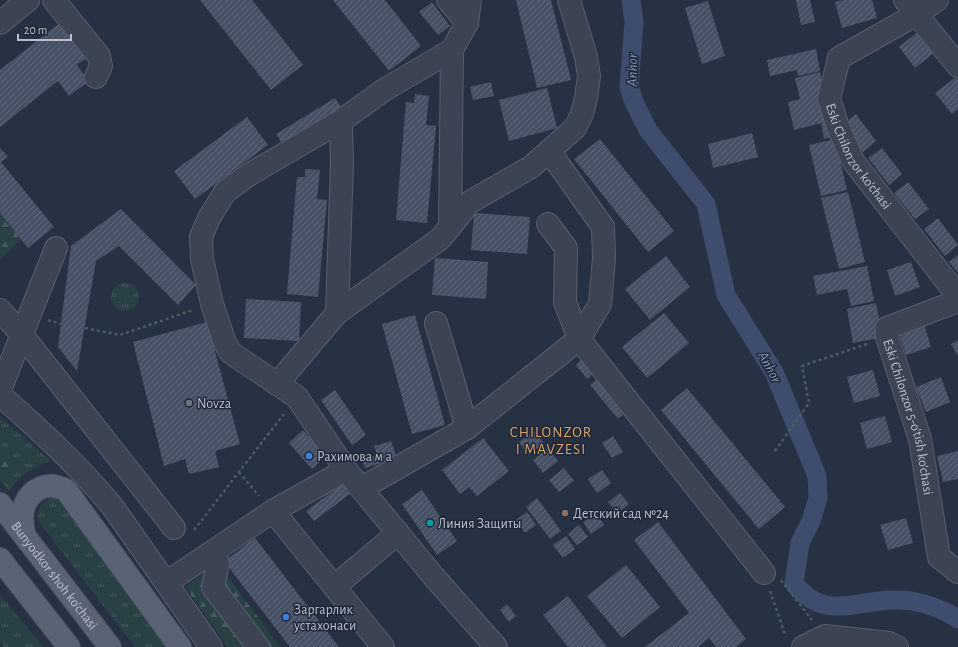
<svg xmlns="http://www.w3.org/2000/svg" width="958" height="647" viewBox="0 0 958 647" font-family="'Alegreya Sans',sans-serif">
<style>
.grass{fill:url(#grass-tufts)}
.forest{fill:url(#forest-firs)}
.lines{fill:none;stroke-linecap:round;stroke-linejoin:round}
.canal{stroke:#3e4d6d;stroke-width:19}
.building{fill:url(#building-hatch)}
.minor-casing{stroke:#575f6e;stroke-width:24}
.major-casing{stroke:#454d5d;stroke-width:24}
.path{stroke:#485d61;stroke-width:2.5;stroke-dasharray:3 3;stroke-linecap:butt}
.minor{stroke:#3c4454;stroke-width:22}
.major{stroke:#5a6373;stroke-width:22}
.worship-dot{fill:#6b7280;stroke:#202939;stroke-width:1.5}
.shop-dot{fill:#3f7fe0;stroke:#202939;stroke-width:1.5}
.education-dot{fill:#8d6e63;stroke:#202939;stroke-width:1.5}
.culture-dot{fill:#0f9aa8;stroke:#202939;stroke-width:1.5}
.labels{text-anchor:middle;stroke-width:3;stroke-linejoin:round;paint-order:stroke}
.street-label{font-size:14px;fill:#b9bfcd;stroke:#202939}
.poi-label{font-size:14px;fill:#b9bfcd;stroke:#202939;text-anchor:start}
.water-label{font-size:15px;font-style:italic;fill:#8193b4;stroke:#202939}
.neighbourhood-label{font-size:15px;letter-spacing:1px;fill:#d7a26a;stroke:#202939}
</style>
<defs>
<pattern id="grass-tufts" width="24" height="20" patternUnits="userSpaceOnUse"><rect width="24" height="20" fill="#294045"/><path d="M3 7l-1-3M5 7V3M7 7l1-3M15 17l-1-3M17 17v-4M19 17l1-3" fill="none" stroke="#465a5f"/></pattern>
<pattern id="forest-firs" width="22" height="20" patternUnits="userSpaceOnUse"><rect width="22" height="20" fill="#294045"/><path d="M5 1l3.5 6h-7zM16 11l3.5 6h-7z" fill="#465a5f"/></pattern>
<pattern id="building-hatch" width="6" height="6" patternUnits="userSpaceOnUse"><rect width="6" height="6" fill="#465166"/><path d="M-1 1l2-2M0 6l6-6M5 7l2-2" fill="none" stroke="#5f687b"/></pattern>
</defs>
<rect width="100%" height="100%" fill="#273144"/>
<g class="grass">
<circle cx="125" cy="297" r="14"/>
<path d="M0,417l51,44c-19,6 -31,14 -42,30l-9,-10v-15l5,5 7,-6 -12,-15z"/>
<path d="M54,497l5,1 108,149h-32l-96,-125c-3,-13 2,-22 15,-25z"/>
<path d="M0,595l44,52h-40l-4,-5z"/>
</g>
<g class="forest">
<path d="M0,213l22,27 -22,19z"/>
<path d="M0,450l12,15 -7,7 -5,-6z"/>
<path d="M218,563l62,84h-52l-43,-60z"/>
</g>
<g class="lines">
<path class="canal" d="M631,0l3,22 -5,65 5,15 14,28 58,74 20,91 48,77 43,104 1,22 -7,23 -11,22 -6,40c29,38 59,18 98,17 25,-1 45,6 66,19"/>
</g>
<g class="building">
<path d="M200,0h52l51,65 -32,25z"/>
<path d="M333,0h52l36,46 -32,25z"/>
<path d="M516,0h35l20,80 -34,8z"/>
<path d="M796,0h14l5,22 -14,3z"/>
<path d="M843,0h29l5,18 -35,10 -7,-26z"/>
<path d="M708,1l17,55 -23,8 -17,-56z"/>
<path d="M432,2l18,24 -12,9 -19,-23z"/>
<path d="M61,22l27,35 -11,8 12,16 -20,15 -11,-15 -58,46v-57z"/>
<path d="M920,30l16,21 -21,17 -16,-21z"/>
<path d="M816,49l4,22 -22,5 -1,-6 -27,6 -3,-16z"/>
<path d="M820,72l16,64 -12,3 -3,-16 -27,7 -6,-28 12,-3 -5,-21z"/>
<path d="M956,77l2,2v30l-6,5 -17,-21z"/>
<path d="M491,82l3,14 -21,4 -3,-13z"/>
<path d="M547,88l10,40 -48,13 -10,-41z"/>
<path d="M415,94l14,2 -3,29 10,1 -9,97 -31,-3 10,-118 8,1z"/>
<path d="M335,98l7,11 -59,36 -7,-11z"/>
<path d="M856,114l20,27 -13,11 -21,-27z"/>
<path d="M247,117l21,28 -73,54 -21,-28z"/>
<path d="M752,133l6,24 -45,11 -5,-24z"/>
<path d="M600,139l74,92 -26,21 -74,-93z"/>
<path d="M835,139l12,51 -26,6 -12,-51z"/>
<path d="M0,148l8,9 -7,5 53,65 -26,21 -28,-35z"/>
<path d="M882,148l20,26 -13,11 -21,-27z"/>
<path d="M305,169l15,1 -3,29 10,1 -9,97 -31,-3 10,-117h8z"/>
<path d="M908,182l21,27 -14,10 -21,-26z"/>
<path d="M848,192l17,70 -26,7 -18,-71z"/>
<path d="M121,209l75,76 -18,20 -59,-59 -23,15 -19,110 -19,-24 13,-101z"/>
<path d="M474,213l56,4 -3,37 -56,-4z"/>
<path d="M938,218l20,27 -13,11 -21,-27z"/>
<path d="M958,255v18l-9,-11z"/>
<path d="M666,256l24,31 -40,33 -25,-31z"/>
<path d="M435,258l53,4 -2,37 -54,-4z"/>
<path d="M911,262l9,25 -25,9 -8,-26z"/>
<path d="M867,266l7,35 -23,5 -4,-17 -30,6 -4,-19z"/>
<path d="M246,299l55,3 -2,39 -55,-3z"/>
<path d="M876,303l7,34 -30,6 -6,-34z"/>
<path d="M664,313l25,30 -42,35 -25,-31z"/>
<path d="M415,315l30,110 -33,9 -30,-110z"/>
<path d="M923,321l8,26 -25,8 -8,-25z"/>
<path d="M207,322l33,122 -25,7 4,16 -30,7 -4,-15 -21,7 -31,-124z"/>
<path d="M958,340v16l-7,-12z"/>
<path d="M585,357l12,13 -10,9 -11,-14z"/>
<path d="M873,370l7,26 -26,7 -7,-26z"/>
<path d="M601,376l28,34 -11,9 -28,-34z"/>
<path d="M941,377l9,25 -24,10 -10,-25z"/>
<path d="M687,388l98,119 -26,22 -98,-119z"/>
<path d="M335,390l31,45 -14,10 -31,-45z"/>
<path d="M885,416l7,26 -25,7 -7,-26z"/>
<path d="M303,430l23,26 -14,13 -23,-26z"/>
<path d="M534,431l10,12 -15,12 -10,-13z"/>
<path d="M613,436l10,16 -11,6 -10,-15z"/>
<path d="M483,438l26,33 -32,25 -8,-9 -9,7 -18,-24z"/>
<path d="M391,441l6,17 -32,10 -3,-8 15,-5 -3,-9z"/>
<path d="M548,448l10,13 -15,12 -10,-13z"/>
<path d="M958,451v28l-15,3 -6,-26z"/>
<path d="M564,468l10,13 -15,11 -10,-12z"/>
<path d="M602,470l9,13 -14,10 -9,-14z"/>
<path d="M343,484l7,10 -36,27 -8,-10z"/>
<path d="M422,490l35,51 -20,14 -35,-51z"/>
<path d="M620,493l9,11 -12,10 -9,-12z"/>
<path d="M537,498l24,33 -11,8 -24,-32z"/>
<path d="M527,512l9,13 -11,8 -9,-13z"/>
<path d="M596,513l8,12 -13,9 -8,-12z"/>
<path d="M906,518l7,25 -25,7 -8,-25z"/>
<path d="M658,522l88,117 -10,8h-20l-7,-9 -11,9h-53l44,-34 -55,-73z"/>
<path d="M579,525l9,12 -11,8 -9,-11z"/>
<path d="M566,536l9,13 -12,9 -10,-13z"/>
<path d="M255,538l84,109h-49l-66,-86z"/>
<path d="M626,565l34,42 -38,31 -35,-42z"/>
<path d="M568,596l39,51h-39l-25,-32z"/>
<path d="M507,604l9,12 -7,6 -9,-12z"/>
</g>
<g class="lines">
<defs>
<g id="minor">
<path d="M54,0l45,56 2,10 -5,11"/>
<path d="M448,0l19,23"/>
<path d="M470,0l-3,23 -15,27 -68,40 -43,31 -91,53 -25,18 -16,26 -8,19 1,22 10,45 13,39 6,10 66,44 49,73 88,107 62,70"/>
<path d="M905,0l53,66"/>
<path id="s1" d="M937,0l-20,14 -78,44 -10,41 8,25 16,37 105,135"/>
<path d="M0,23l28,-23"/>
<path d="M549,151l54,76 1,31 -4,46 -21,35"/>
<path d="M548,224l18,24 -1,54 14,37"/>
<path d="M450,227l20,-25 61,-35 44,-39 7,-14 4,-16 3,-22 -3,-19 -17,-57"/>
<path id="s2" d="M958,301l-71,27v9l33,102 19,118 19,15"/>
<path d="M0,310l22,25 152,193"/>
<path d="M337,313l5,-150 -1,-42"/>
<path d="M436,323l31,105"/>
<path d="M277,384l60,-71 103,-74 10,-12 2,-177"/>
<path d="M0,390l56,-142"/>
<path d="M0,395c40,35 78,70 112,111l99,141"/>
<path d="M362,488l105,-60 112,-89 185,234"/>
<path d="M273,511l110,136"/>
<path d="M211,553l7,10 -5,24 45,60"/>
<path d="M166,583l107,-72 73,-41"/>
<path d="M335,586l63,-53"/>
<path d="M803,647l22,-11 64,7 8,4"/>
</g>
<g id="major">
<path id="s3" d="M0,504l110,143"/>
<path d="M24,535c-1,-8 -3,-17 -1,-25 6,-21 24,-30 43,-20l114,157"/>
<path d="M0,559l69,88"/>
</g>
</defs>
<use href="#minor" class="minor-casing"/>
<use href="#major" class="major-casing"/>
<g class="path">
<path d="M48,320l13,4"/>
<path d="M85,328l35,7 73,-25"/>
<path d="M775,451l34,-48 -7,-37 68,-23"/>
<path d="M239,472l20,24"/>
<path d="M194,530l90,-116"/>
<path d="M781,580l31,40"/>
<path d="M770,591l16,46"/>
</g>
<use href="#minor" class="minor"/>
<use href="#major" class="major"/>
</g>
<circle class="worship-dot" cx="189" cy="403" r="4"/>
<g class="shop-dot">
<circle cx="309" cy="456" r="4"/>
<circle cx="286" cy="617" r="4"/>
</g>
<circle class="education-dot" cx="565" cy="513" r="4"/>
<circle class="culture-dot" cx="430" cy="523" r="4"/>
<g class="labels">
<g class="street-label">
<text dy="5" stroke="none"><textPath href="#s1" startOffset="221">Eski Chilonzor ko'chasi</textPath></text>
<text dy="5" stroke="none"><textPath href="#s2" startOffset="168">Eski Chilonzor 5-o'tish ko'chasi</textPath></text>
<text dy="5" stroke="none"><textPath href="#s3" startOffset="90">Bunyodkor shoh ko'chasi</textPath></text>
</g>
<g class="poi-label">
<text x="197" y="408">Novza</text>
<text x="317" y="461">Рахимова м а</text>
<text x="573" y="518">Детский сад №24</text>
<text x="438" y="528">Линия Защиты</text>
<text x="294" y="614">Заргарлик<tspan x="294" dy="16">устахонаси</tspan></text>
</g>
<g class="water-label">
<text transform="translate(632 70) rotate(-89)" y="5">Anhor</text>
<text transform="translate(770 367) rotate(62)" y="5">Anhor</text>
</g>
<g class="neighbourhood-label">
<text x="551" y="437">CHILONZOR<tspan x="551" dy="17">I MAVZESI</tspan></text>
</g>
</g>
<path d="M18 34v6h53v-6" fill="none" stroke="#b9bfcd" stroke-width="2"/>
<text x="24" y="34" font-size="12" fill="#b9bfcd" stroke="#202939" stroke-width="3" paint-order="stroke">20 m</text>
</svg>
